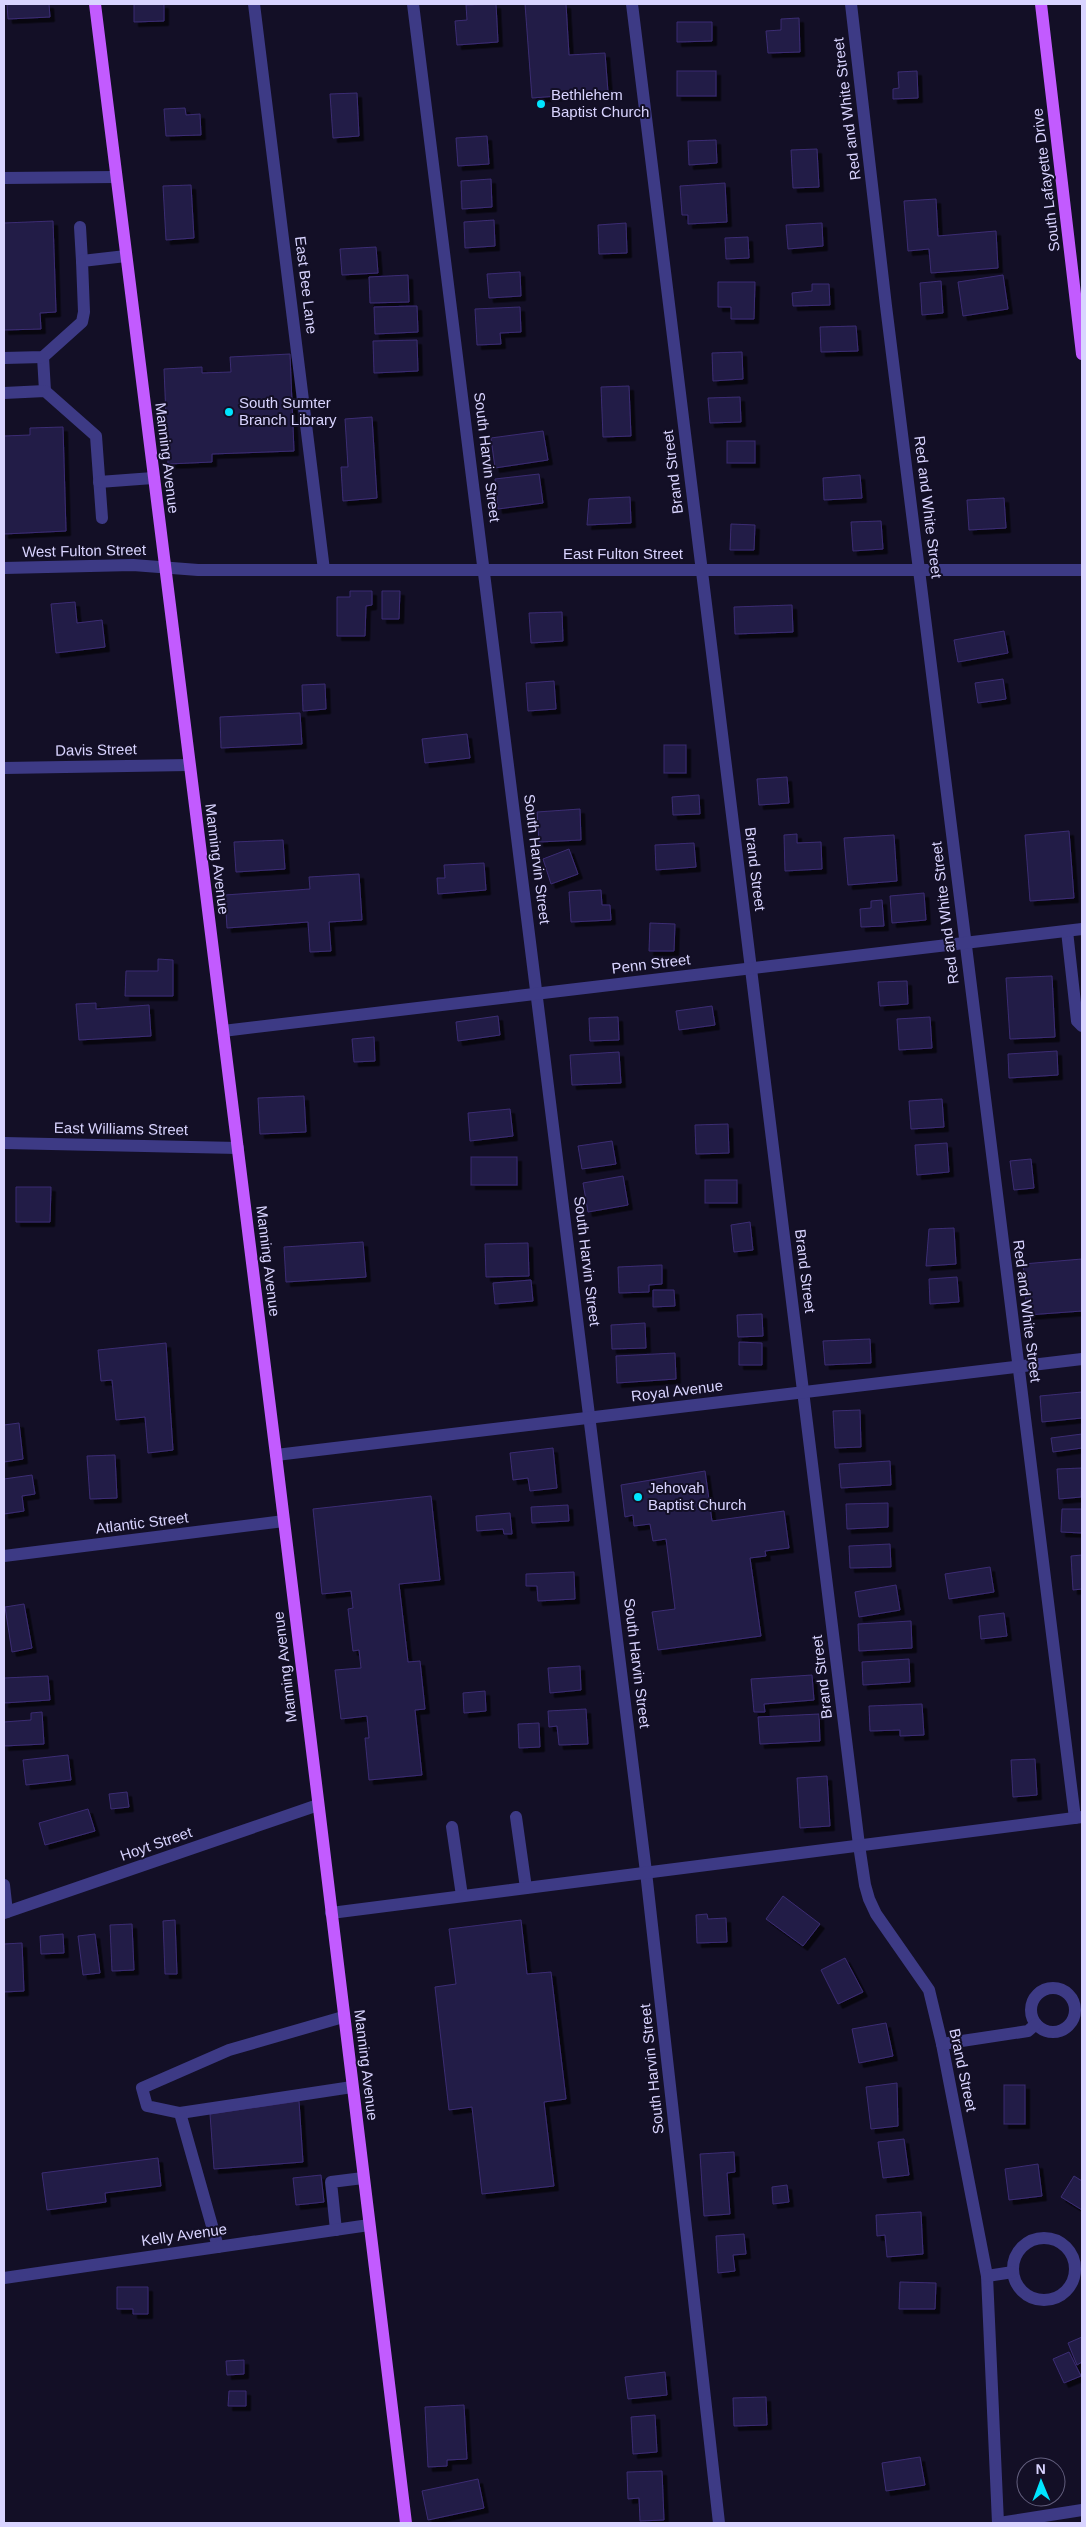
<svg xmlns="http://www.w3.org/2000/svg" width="1086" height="2527" viewBox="0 0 1086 2527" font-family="Arial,sans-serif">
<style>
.building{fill:#241b47;stroke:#3b2d73;filter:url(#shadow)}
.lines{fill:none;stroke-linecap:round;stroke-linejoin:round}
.minor{stroke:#3d3a85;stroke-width:12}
.major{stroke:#c25bff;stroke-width:12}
.poi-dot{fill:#00e5ff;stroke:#130f26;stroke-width:2}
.labels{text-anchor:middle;stroke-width:4;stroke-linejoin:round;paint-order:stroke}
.poi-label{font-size:15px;fill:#d9d4ff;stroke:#130f26;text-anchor:start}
.street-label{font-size:15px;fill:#d9d4ff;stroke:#130f26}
</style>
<defs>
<filter id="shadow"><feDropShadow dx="4.5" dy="4.5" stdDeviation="0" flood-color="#0009"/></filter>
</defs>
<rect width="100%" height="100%" fill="#130f26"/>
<g class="building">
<path d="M7,4h42l1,13 -42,2z"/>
<path d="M134,4h30v17l-30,1z"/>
<path d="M496,4l2,38 -41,3 -2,-24 12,-1 -1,-15z"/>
<path d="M525,4h41l3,51 36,-2 3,39 -76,6z"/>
<path d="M799,18l1,34 -32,1 -2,-22 15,-1v-11z"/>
<path d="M677,22h35v19l-35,1z"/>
<rect x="677" y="71" width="39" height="25"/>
<path d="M917,71l1,27 -25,1v-10l6,-1 -1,-16z"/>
<path d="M357,93l2,43 -26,2 -3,-44z"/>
<path d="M185,108l1,7 14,-1 1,21 -35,1 -2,-27z"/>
<path d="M487,136l2,28 -31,2 -2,-28z"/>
<path d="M716,140l1,23 -28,2 -1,-24z"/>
<path d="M817,149l2,38 -26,1 -2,-38z"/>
<path d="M491,179l1,28 -30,2 -1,-28z"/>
<path d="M725,183l2,39 -39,2v-9h-6l-2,-29z"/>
<path d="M191,185l3,53 -28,2 -3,-54z"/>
<path d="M936,199l2,37 58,-5 2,37 -67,5 -2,-24 -21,2 -4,-50z"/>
<path d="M494,220l1,26 -30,2 -1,-26z"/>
<path d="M53,221l3,91 -16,1 1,16 -37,1v-107z"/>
<path d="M626,223l1,30 -28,1 -1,-29z"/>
<path d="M822,223l1,23 -35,3 -2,-24z"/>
<path d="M748,237l1,21 -23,1 -1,-21z"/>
<path d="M376,247l2,26 -36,2 -2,-26z"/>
<path d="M520,272l1,24 -32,2 -2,-24z"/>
<path d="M408,275l1,27 -39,1 -1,-26z"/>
<path d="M1003,275l5,34 -45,7 -5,-34z"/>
<path d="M941,281l2,32 -21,2 -2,-32z"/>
<path d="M718,282h37l-1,37h-23v-12h-13z"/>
<path d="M812,284h17l1,21 -37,1 -1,-13 20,-2z"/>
<path d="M417,306l1,26 -43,2 -1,-27z"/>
<path d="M520,307l1,25 -21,1 1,11 -24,1 -2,-36z"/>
<path d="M856,326l2,25 -37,1 -1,-25z"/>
<path d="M417,340l1,31 -44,2 -1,-32z"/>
<path d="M742,352l1,27 -30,2 -1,-28z"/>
<path d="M290,354l4,97 -82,3v8l-44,2 -4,-95 38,-2v6l29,-1 -1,-15z"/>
<path d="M629,386l2,50 -28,1 -2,-50z"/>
<path d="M740,397l1,25 -31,1 -2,-25z"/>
<path d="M372,417l5,81 -34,3 -2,-34h7l-3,-48z"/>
<path d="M63,427l3,104 -62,3v-98l26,-1v-7z"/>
<path d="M543,431l5,29 -53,8 -4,-30z"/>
<rect x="727" y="441" width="28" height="22"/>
<path d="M539,474l4,29 -45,6 -3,-30z"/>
<path d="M860,475l2,23 -38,2 -1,-22z"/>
<path d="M630,497l1,26 -44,2 2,-26z"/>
<path d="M1004,498l2,30 -37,2 -2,-30z"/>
<path d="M881,521l2,28 -30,2 -2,-29z"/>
<path d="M731,524l24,1 -1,25h-24z"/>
<path d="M350,591h22v14l-6,1 -1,30h-28v-39h13z"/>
<path d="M382,591h18l-1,28h-17z"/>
<path d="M75,602l2,21 25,-3 3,27 -49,6 -5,-49z"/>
<path d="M792,605l1,27 -58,2 -1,-27z"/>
<path d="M562,612l1,29 -32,2 -2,-30z"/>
<path d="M1004,631l4,22 -50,9 -4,-22z"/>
<path d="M1003,679l3,20 -28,4 -3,-20z"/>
<path d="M554,681l2,28 -28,2 -2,-28z"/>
<path d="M325,684l1,25 -23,2 -1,-26z"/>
<path d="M300,713l2,31 -81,4 -1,-31z"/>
<path d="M467,734l3,24 -45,5 -3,-24z"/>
<rect x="664" y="745" width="22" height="28"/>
<path d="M787,777l2,26 -30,2 -2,-26z"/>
<path d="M699,795l1,19 -27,1 -1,-18z"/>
<path d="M580,809l1,31 -42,2 -2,-30z"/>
<path d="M1069,831l5,67 -44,3 -5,-66z"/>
<path d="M797,834v9l24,-1 1,27 -37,2 -1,-36z"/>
<path d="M894,835l3,46 -49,4 -4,-47z"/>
<path d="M283,840l2,29 -49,3 -2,-30z"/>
<path d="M694,843l2,24 -40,3 -1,-25z"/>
<path d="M569,849l9,25 -27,10 -8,-25z"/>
<path d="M484,863l2,27 -48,4 -1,-16h8l-1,-13z"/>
<path d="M359,874l3,46 -33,2 2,29 -21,1 -2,-30 -81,6 -2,-33 85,-6 -1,-12z"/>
<path d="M601,890l1,15h8l1,15 -40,2 -2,-30z"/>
<path d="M924,893l2,27 -34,3 -2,-27z"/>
<path d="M882,900l2,26 -23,1 -1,-18 11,-1v-7z"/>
<path d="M650,923l25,1 -1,27h-25z"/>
<path d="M158,959l15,1v36h-48l1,-25h32z"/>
<path d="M1052,976l3,61 -45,2 -4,-61z"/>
<path d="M907,981l1,23 -28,2 -2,-24z"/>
<path d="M96,1003v6l53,-4 2,31 -72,4 -3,-36z"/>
<path d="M712,1006l3,19 -36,5 -3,-19z"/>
<path d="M498,1016l2,19 -42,6 -2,-19z"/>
<path d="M618,1017l1,23 -29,1 -1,-23z"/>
<path d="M930,1017l2,31 -33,2 -2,-31z"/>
<path d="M374,1037l1,24 -21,1 -2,-23z"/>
<path d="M1057,1051l1,24 -49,3 -1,-24z"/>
<path d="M619,1052l2,31 -49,2 -2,-30z"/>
<path d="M304,1096l2,36 -46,2 -2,-36z"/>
<path d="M942,1099l2,28 -33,2 -2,-28z"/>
<path d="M510,1109l3,27 -43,5 -2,-28z"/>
<path d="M728,1124l1,29 -33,1 -1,-29z"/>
<path d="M612,1141l4,23 -34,5 -4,-23z"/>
<path d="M947,1143l2,29 -32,3 -2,-30z"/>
<rect x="471" y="1157" width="46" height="28"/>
<path d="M1031,1159l3,29 -20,2 -4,-29z"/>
<path d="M623,1176l5,29 -40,7 -5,-29z"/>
<rect x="705" y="1180" width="32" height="23"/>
<path d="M16,1187h35l-1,35h-34z"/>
<path d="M750,1222l3,28 -19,2 -3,-27z"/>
<path d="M954,1228l2,36 -30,2 3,-37z"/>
<path d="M363,1242l3,35 -80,5 -2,-35z"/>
<path d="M528,1243l1,33 -43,1 -1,-33z"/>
<path d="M1082,1259v52l-55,4 -4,-51z"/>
<path d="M662,1265v19l-13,1v7l-30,1 -1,-26z"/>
<path d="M957,1277l2,25 -29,2 -1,-25z"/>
<path d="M531,1280l2,21 -38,3 -2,-21z"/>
<path d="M653,1290h21l1,16 -22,1z"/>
<path d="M762,1314l1,22 -25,1 -1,-22z"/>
<path d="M645,1323l1,25 -34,1 -1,-24z"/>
<path d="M870,1339l1,24 -46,2 -2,-24z"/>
<path d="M739,1342l23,1v22h-23z"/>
<path d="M166,1343l7,107 -25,3 -3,-36 -29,3 -4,-40 -11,1 -3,-31z"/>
<path d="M675,1353l1,26 -59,4 -1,-27z"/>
<path d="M1082,1392v26l-40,4 -2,-26z"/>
<path d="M860,1410l1,37 -26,1 -2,-37z"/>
<path d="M19,1423l4,36 -19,3v-37z"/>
<path d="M1082,1434v14l-29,4 -2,-14z"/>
<path d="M553,1448l4,40 -27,3 -2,-13 -15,2 -3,-27z"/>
<path d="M115,1455l2,43 -27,1 -3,-43z"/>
<path d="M890,1461l1,24 -50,3 -2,-24z"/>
<path d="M1082,1468l-1,29 -22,2 -2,-30z"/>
<path d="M705,1471l7,50 72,-10 5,37 -24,3 1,5 -16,2 11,78 -103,14 -6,-38 23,-3 -9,-70 -13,2 -3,-17 -16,2 -1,-11 -8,2 -4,-32z"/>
<path d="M32,1475l3,19 -13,2 2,15 -20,3v-35z"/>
<path d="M431,1496l9,84 -41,4 9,78 12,-1 5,48 -10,1 7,65 -53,5 -4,-42h4l-2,-22 -26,3 -6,-49 26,-2 -2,-18 -6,1 -5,-42 5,-1 -2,-17 -29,3 -9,-85z"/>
<path d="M888,1503v24l-41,2 -1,-25z"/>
<path d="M568,1505l1,16 -37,2 -1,-16z"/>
<path d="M1062,1509h20v24l-21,-1z"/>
<path d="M510,1513l2,21h-8l-1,-5 -26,2 -1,-15z"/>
<path d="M890,1544l1,23 -41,1 -1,-22z"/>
<path d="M1082,1555v34l-9,1 -2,-34z"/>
<path d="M990,1567l4,25 -45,7 -4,-25z"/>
<path d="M574,1572l1,27 -37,2 -1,-15h-11v-12z"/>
<path d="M896,1585l4,25 -41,7 -4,-25z"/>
<path d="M24,1604l8,44 -20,4 -7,-45z"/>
<path d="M1004,1613l3,23 -26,3 -2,-23z"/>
<path d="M911,1621l1,27 -53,3 -1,-27z"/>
<path d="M909,1659l1,23 -47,3 -1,-23z"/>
<path d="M580,1666l1,24 -31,3 -2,-25z"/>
<path d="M812,1675l2,25 -50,4 1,8h-11l-3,-33z"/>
<path d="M48,1676l2,24 -46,3v-25z"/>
<path d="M485,1691l1,20 -22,2 -1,-20z"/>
<path d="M922,1704l2,31 -24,1v-6l-30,1 -1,-25z"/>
<path d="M586,1709l2,35 -29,1 -2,-19 -8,1 -1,-16z"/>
<path d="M42,1712l2,32 -40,2v-24l27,-2v-7z"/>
<path d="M819,1714l1,27 -60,3 -2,-27z"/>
<path d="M539,1723l1,24 -21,1 -1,-24z"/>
<path d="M68,1755l3,25 -45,5 -3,-25z"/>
<path d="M1035,1759l2,36 -24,2 -2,-37z"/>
<path d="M827,1776l3,50 -30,2 -3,-50z"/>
<path d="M127,1792l2,15 -18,2 -2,-15z"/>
<path d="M88,1809l7,22 -50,14 -6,-22z"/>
<path d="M783,1896l37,28 -17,22 -37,-27z"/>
<path d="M707,1914l1,5 18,-1 1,24 -30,1 -1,-28z"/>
<path d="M175,1920l2,54h-12l-2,-53z"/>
<path d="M521,1920l6,54 24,-2 15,127 -22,3 10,84 -72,8 -10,-87 -23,3 -14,-123 21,-3 -7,-55z"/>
<path d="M132,1924l2,46 -22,1 -2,-46z"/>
<path d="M63,1934l1,19 -23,1 -1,-18z"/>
<path d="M95,1934l5,39 -17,2 -5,-39z"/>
<path d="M22,1943l2,48 -20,1v-48z"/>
<path d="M845,1958l18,34 -25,12 -17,-34z"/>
<path d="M886,2023l7,33 -34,7 -7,-34z"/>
<path d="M897,2083l1,43 -27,3 -5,-42z"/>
<rect x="1004" y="2085" width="21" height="39"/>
<path d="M299,2101l4,61 -89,7 -4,-55z"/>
<path d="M904,2139l5,36 -26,3 -5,-36z"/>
<path d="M734,2152l1,20 -8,1 3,41 -26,2 -4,-62z"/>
<path d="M158,2158l3,28 -56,7 1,9 -59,8 -5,-37z"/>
<path d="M1038,2164l4,32 -33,4 -4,-31z"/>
<path d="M321,2175l3,27 -28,3 -3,-27z"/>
<path d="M1074,2176l8,5v29l-21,-13z"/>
<path d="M787,2185l2,17 -16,2 -1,-17z"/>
<path d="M921,2212l2,42 -36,3 -2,-22 -8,1 -1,-21z"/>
<path d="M744,2234l2,20 -13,1 2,16 -17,2 -2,-37z"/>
<path d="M900,2282l36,1 -1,26h-36z"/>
<path d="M117,2287h31v27h-15v-5h-16z"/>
<path d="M1082,2337v25l-5,3 -9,-22z"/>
<path d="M1069,2352l12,24 -17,7 -11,-24z"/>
<path d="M244,2360v14l-17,1 -1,-14z"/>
<path d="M665,2372l2,23 -39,4 -3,-22z"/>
<path d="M229,2391h17v15h-18z"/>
<path d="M766,2397l1,28 -33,1 -1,-28z"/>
<path d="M464,2405l3,54 -20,1v6l-19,1 -3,-60z"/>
<path d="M655,2415l2,37 -24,2 -2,-37z"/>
<path d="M920,2457l5,28 -39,6 -4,-28z"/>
<path d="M662,2471l2,49 -24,1 -1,-23 -11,1 -1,-27z"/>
<path d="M478,2479l6,29 -56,12 -6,-29z"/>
</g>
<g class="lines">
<g class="minor">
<path d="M254,4l70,566"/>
<path d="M413,4l233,1868 73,651"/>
<path d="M632,4l227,1841 6,40 4,14 7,15 53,76 13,54 45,232 11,247"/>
<path d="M851,4l35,302 189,1512"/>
<path d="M4,178l112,-1"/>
<path d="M80,227l2,34"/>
<path d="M43,357l2,34"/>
<path d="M4,358l39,-1 39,-35 2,-10 -2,-51 44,-5"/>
<path d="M4,393l41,-2 51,45 6,82"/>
<path d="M99,482l54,-4"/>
<path d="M4,568l129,-3 65,5h884"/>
<path d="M4,768l185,-3"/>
<path d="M1067,931l10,90 5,5"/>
<path d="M223,1031l859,-102"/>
<path d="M4,1143l234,5"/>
<path d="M276,1455l806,-96"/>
<path d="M4,1556l280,-35"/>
<path d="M516,1817l10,71"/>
<path d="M452,1827l10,69"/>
<path d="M4,1885l3,27"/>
<path d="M4,1913l314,-108"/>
<path d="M331,1913l751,-96"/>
<circle cx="1053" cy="2010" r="22"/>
<path d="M942,2044l86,-13 8,-7"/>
<path d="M180,2113l172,-26"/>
<path d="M336,2230l-5,-48 32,-4"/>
<circle cx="1044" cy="2269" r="31"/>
<path d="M218,2247l-38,-134 -33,-7 -5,-18 87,-38 114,-33"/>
<path d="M987,2276l26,-4"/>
<path d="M4,2278l365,-53"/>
<path d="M999,2523l83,-13"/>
</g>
<g class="major">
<path d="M95,4l181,1451 130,1068"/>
<path d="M1041,4l41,350"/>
</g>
</g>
<g class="poi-dot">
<circle cx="541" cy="104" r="5"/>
<circle cx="229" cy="412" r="5"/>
<circle cx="638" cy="1497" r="5"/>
</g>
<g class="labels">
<g class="poi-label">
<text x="551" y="100">Bethlehem<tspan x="551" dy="17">Baptist Church</tspan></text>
<text x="239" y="408">South Sumter<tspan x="239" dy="17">Branch Library</tspan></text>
<text x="648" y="1493">Jehovah<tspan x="648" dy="17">Baptist Church</tspan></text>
</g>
<g class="street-label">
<text transform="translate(847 109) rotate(-97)" y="5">Red and White Street</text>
<text transform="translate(1046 180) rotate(-97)" y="5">South Lafayette Drive</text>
<text transform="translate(306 285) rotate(83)" y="5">East Bee Lane</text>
<text transform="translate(487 457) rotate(83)" y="5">South Harvin Street</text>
<text transform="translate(167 458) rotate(83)" y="5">Manning Avenue</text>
<text transform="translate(673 472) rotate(-97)" y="5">Brand Street</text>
<text transform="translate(928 507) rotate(83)" y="5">Red and White Street</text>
<text transform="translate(84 551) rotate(-1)" y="5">West Fulton Street</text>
<text x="623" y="559">East Fulton Street</text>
<text transform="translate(96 750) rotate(-1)" y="5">Davis Street</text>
<text transform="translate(217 859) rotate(83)" y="5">Manning Avenue</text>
<text transform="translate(537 859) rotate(83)" y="5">South Harvin Street</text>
<text transform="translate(755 869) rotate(83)" y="5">Brand Street</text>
<text transform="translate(945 913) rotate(-97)" y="5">Red and White Street</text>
<text transform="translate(651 964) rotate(-7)" y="5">Penn Street</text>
<text transform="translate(121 1129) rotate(1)" y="5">East Williams Street</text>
<text transform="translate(268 1261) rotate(83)" y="5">Manning Avenue</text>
<text transform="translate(587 1261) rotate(83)" y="5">South Harvin Street</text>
<text transform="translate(805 1271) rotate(83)" y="5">Brand Street</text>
<text transform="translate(1027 1311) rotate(83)" y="5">Red and White Street</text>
<text transform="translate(677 1391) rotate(-7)" y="5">Royal Avenue</text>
<text transform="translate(142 1523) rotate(-7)" y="5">Atlantic Street</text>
<text transform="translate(637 1663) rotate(83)" y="5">South Harvin Street</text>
<text transform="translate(285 1667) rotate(-97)" y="5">Manning Avenue</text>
<text transform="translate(822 1677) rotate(-97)" y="5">Brand Street</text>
<text transform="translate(156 1844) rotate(-19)" y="5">Hoyt Street</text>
<text transform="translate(366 2065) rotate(83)" y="5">Manning Avenue</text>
<text transform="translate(652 2069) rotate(-96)" y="5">South Harvin Street</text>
<text transform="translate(963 2070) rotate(78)" y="5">Brand Street</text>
<text transform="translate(184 2235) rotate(-8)" y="5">Kelly Avenue</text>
</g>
</g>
<rect width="1086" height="2527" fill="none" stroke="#d9d4ff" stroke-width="10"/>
<g transform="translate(1041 2482) rotate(359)"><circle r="24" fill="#130f26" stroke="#625e7d"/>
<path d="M0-4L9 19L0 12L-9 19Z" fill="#00e5ff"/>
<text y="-8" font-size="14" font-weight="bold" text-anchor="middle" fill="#d9d4ff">N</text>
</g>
</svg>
